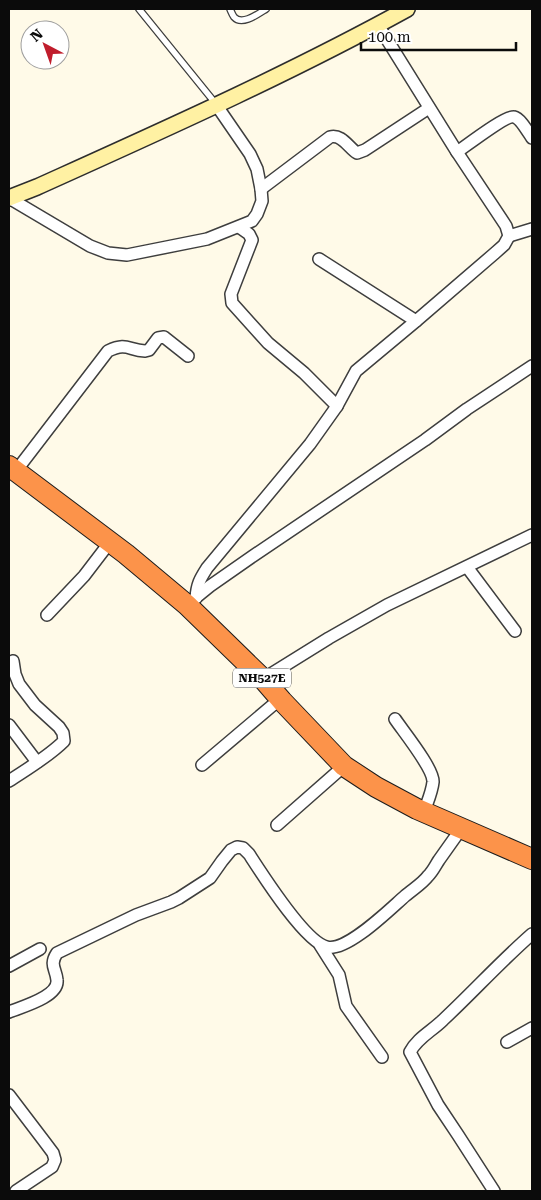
<svg xmlns="http://www.w3.org/2000/svg" width="541" height="1200" viewBox="0 0 541 1200" font-family="'Roboto Serif',serif">
<style>
.lines{fill:none;stroke-linecap:round;stroke-linejoin:round}
.lane-casing{stroke:#3e3e3e;stroke-width:8}
.street-casing{stroke:#3e3e3e;stroke-width:14}
.secondary-casing{stroke:#2d2d2d;stroke-width:18}
.highway-casing{stroke:#1c1c1c;stroke-width:22}
.lane{stroke:#fff;stroke-width:5.5}
.street{stroke:#fff;stroke-width:11}
.secondary{stroke:#fff1a3;stroke-width:15}
.highway{stroke:#fc934a;stroke-width:20}
.labels{text-anchor:middle;stroke-width:5;stroke-linejoin:round;paint-order:stroke}
.shield{fill:#fff;stroke:#545454;stroke-width:1}
.shield-label{font-size:12px;font-weight:bold;fill:#0b0b0b}
</style>
<rect width="100%" height="100%" fill="#fffae8"/>
<g class="lines">
<defs>
<g id="lane">
<path d="M139,9l77,95"/>
<path d="M230,9c1,2 2,5 4,8 8,9 24,-3 32,-8"/>
</g>
<g id="street">
<path d="M457,152c9,-6 49,-37 57,-35 6,1 14,15 18,21"/>
<path d="M261,189l69,-52c12,-3 18,10 27,16l8,-3 64,-42"/>
<path d="M9,198l81,48 18,7 19,2 80,-16 45,-18 5,-7 5,-13 -1,-12 -4,-20 -7,-15 -33,-48"/>
<path d="M239,227l10,7 3,6 -21,54 1,9 36,40 36,30 33,33"/>
<path d="M509,236l23,-7"/>
<path d="M319,259l97,62"/>
<path d="M16,471l92,-120c19,-9 20,-1 37,0l4,-1 9,-12 6,-1 24,19"/>
<path d="M467,567l48,64"/>
<path d="M196,598c1,-14 4,-19 11,-30l103,-124 27,-38 19,-35 60,-50 79,-68 9,-8 5,-9 -3,-10 -49,-74 -79,-127"/>
<path d="M194,599l16,-13 43,-30 172,-116 42,-31 65,-43"/>
<path d="M47,615l37,-39 26,-34"/>
<path d="M263,679l66,-41 58,-33 145,-70"/>
<path d="M395,719c8,12 39,50 38,63 -1,10 -6,21 -9,30"/>
<path d="M9,725l28,37"/>
<path d="M202,765l78,-66"/>
<path d="M9,781c18,-12 39,-24 55,-40l-1,-8 -4,-6 -24,-22 -16,-21 -4,-10 -2,-13"/>
<path d="M277,825l67,-59"/>
<path d="M320,945l19,30 7,31 36,51"/>
<path d="M9,966l31,-17"/>
<path d="M9,1012c12,-5 50,-15 48,-32 -1,-11 -8,-15 0,-27l79,-38 35,-13 8,-4 31,-20 12,-17 9,-11 6,-3 6,1 6,6c13,20 56,88 78,93 20,5 63,-38 78,-51 8,-7 17,-12 23,-20 5,-5 7,-10 11,-16 7,-10 15,-21 22,-31"/>
<path d="M507,1042l25,-14"/>
<path d="M9,1095l35,46 9,12 2,7 -3,7 -36,24"/>
<path d="M494,1191l-36,-56 -20,-30 -28,-53c7,-14 22,-21 33,-32 30,-28 58,-59 89,-86"/>
</g>
<path id="secondary" d="M9,198l28,-11c124,-56 250,-112 370,-178"/>
<path id="highway" d="M9,466l117,88 61,51 76,74 19,22 62,65 32,21 41,22 115,50"/>
</defs>
<use href="#lane" class="lane-casing"/>
<use href="#street" class="street-casing"/>
<use href="#secondary" class="secondary-casing"/>
<use href="#highway" class="highway-casing"/>
<use href="#lane" class="lane"/>
<use href="#street" class="street"/>
<use href="#secondary" class="secondary"/>
<use href="#highway" class="highway"/>
</g>
<g class="labels">
<rect class="shield" x="233" y="668.5" width="58" height="19" rx="4"/>
<g class="shield-label">
<text x="262" y="682">NH527E</text>
</g>
</g>
<rect width="541" height="1200" fill="none" stroke="#0b0b0b" stroke-width="20"/>
<g transform="translate(45 45) rotate(319)"><circle r="24" fill="#ffffff" stroke="#9d9d9d"/>
<path d="M0-4L9 19L0 12L-9 19Z" fill="#c01d2c"/>
<text y="-8" font-size="14" font-weight="bold" text-anchor="middle" fill="#0b0b0b">N</text>
</g>
<path d="M361 42v8h155v-8" fill="none" stroke="#0b0b0b" stroke-width="2.5"/>
<text x="368" y="42" font-size="15" fill="#0b0b0b" stroke="#ffffff" stroke-width="4" paint-order="stroke">100 m</text>
</svg>
